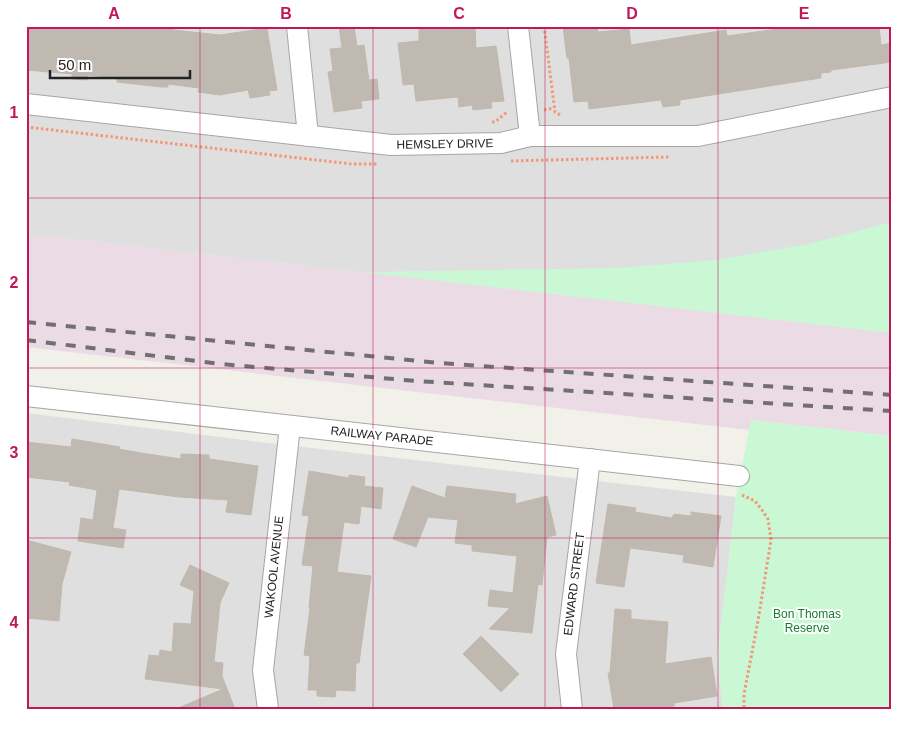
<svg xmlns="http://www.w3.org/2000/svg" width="918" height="735" viewBox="0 0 918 735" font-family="Helvetica,sans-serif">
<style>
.residential{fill:#e0dfdf}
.industrial{fill:#eadbe5}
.park{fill:#caf7d4}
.building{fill:#bfb9b2;stroke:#c2b9ac}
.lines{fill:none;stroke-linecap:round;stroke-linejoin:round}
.minor-casing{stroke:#a6a6a6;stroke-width:22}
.path{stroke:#f39779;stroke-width:3;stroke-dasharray:2.5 2.5;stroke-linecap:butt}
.minor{stroke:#fff;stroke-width:20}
.rail{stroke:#707070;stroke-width:4;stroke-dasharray:10 10;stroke-linecap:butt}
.grid{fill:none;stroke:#c2185b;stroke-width:1;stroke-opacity:0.55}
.labels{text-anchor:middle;stroke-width:4;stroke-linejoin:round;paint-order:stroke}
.street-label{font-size:12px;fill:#222;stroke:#fff}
.park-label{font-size:12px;fill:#127d2b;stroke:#fff}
.neatline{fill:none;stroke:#c2185b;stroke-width:2}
.grid-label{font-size:16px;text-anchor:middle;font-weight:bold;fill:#c2185b}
</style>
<rect width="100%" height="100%" fill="#f1f0e9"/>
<g class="residential">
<path d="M26,26h866v307l-866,-99z"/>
<path d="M26,413l234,29 476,55 -19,162 6,50h-697z"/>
</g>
<path class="industrial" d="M26,234l866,99v103l-140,-16 -2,10 -724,-83z"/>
<g class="park">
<path d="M892,222v111l-529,-61 256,-4 97,-8 92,-16z"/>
<path d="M751,420l141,16v273h-169l-6,-50 19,-162z"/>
</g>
<g class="building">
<path d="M27,26h147v4l46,5 47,-7 10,62 -8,1 1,4 -20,3 -2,-8 -28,5 -22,-3 1,-4 -31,-4v3h-7l-44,-5v-4l-29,-3 -1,5 -15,-1v-5l-46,-4z"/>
<path d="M339,26h15l3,20 7,-1 5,35 8,-1 2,20 -18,2 1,7 -28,4 -6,-40 5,-1 -3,-22 12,-1z"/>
<path d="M419,26h56l1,22 20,-2 8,55 -13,1 1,6 -19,2 -1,-5 -13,2 -1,-10 -42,4 -2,-17 -11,1 -5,-42 21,-2z"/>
<path d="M563,26h23l1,3 10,-2 1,5 31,-3 2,16 95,-15 1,6 58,-8v-2h94l2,19 11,-2v19l-61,8v2l-10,1v5l-141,22v5l-17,2 -2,-7 -72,9 -1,-8 -14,1 -5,-44h-2l-1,-7z"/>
<path d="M72,439l48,8 -1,2 22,4 40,6v-5l28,1v4l49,7 -7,49 -25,-3 2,-12 -49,-3 -60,-8 -6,39 13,2 -3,18 -45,-7 3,-23 12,2 4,-30 -28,-5 1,-3 -44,-5v-35l45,5z"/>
<path d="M309,471l40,7v-3l16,2 -1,9 19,2 -2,21 -20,-3 -2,18 -15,-2 -7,50 34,4 -12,87h-3l-1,28 -19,-1 -1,7 -18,-1v-6h-9l2,-34 -6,-1 6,-47h-1l4,-42 -11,-1 7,-49 -7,-1z"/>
<path d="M412,486l33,12 2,-12 69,8 -1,10 32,-8 9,39 -9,2 -5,48 -4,-1 -6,49 -43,-4 21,-21 -22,-2 2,-16 23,3 4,-37 -45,-5v-6l-17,-2 3,-23 -30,-3 -12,30 -23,-8z"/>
<path d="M608,504l28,4 -1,4 37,6 2,-4 17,2v-4l30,4 -8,51 -30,-5 1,-7 -54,-7 -6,39 -28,-4z"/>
<path d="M26,540l45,12 -9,32 -3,37 -33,-3z"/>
<path d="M190,565l39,18 -9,20 -6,59 9,1 -1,13 13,33h-59l47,-20 -78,-10 4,-24 10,1 1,-6 12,2 2,-29 17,1 3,-33 -14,-6z"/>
<path d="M615,609l16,1v9l37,3 -3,42 46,-7 6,39 -43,7v3l-16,3h-44l-6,-36h2z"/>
<path d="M481,636l38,38 -18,18 -38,-38z"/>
</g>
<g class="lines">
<defs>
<g id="minor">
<path d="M297,26l11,110"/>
<path d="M518,26l12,110"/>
<path d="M26,104l365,41 110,-2 29,-7h168l194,-39"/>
<path d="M26,396l713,80"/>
<path d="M268,709l-5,-39 27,-244"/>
<path d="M572,709l-6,-55 24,-195"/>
</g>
</defs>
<use href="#minor" class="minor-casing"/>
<g class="path">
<path d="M544,26l11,86 7,4"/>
<path d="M544,110l10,-2"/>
<path d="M492,122h3l12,-10"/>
<path d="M26,127l326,37h26"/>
<path d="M511,161l159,-4"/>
<path d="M742,495l13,6 7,9 6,9 3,21 -13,81 -14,73v15"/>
</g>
<use href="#minor" class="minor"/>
<g class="rail">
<path d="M26,322l413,41 453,32"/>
<path d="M26,340l195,24 195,17 476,30"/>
</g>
</g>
<path class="grid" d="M200,26v683M373,26v683M545,26v683M718,26v683M26,198h866M26,368h866M26,538h866"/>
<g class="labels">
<g class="street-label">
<text transform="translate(445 144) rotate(-1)" y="4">HEMSLEY DRIVE</text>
<text transform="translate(382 436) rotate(6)" y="4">RAILWAY PARADE</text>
<text transform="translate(274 567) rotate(-84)" y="4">WAKOOL AVENUE</text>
<text transform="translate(574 584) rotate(-83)" y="4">EDWARD STREET</text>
</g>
<g class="park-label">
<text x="807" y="618">Bon Thomas<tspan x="807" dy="14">Reserve</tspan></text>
</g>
</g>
<rect width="918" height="735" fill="none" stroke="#ffffff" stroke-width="55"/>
<path d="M50 70v8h140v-8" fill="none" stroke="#222222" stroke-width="2.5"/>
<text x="58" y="70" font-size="15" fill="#222222" stroke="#ffffff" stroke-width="4" paint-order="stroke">50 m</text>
<rect x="28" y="28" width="862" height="680" class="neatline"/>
<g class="grid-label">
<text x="114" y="19">A</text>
<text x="286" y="19">B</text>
<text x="459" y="19">C</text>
<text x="632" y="19">D</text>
<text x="804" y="19">E</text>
<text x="14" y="118">1</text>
<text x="14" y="288">2</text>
<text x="14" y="458">3</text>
<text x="14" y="628">4</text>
</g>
</svg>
